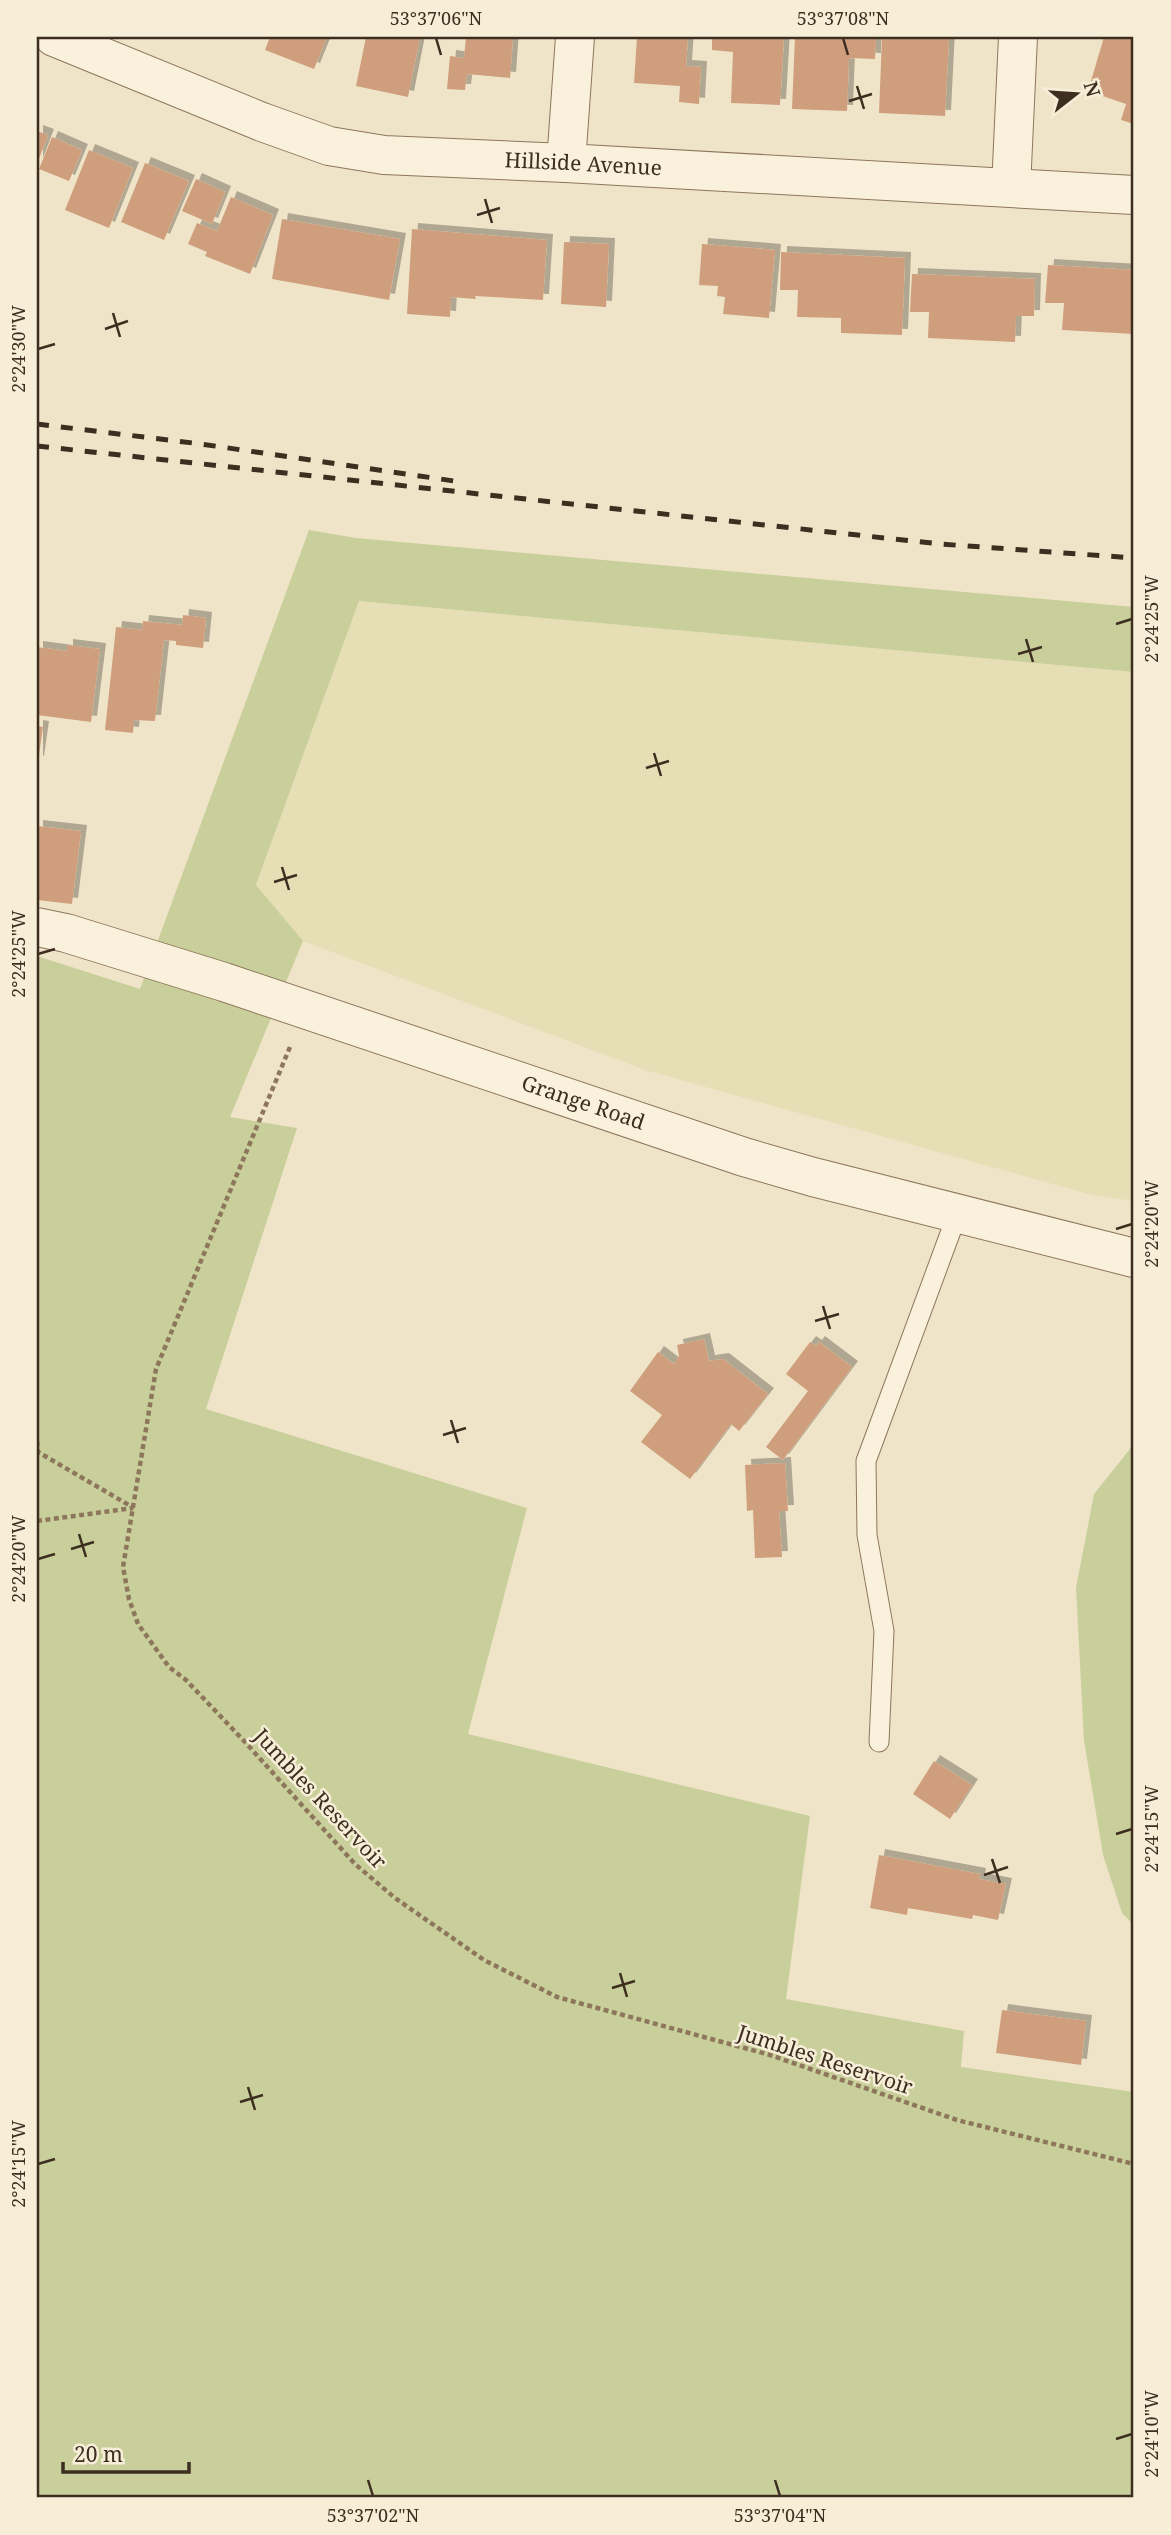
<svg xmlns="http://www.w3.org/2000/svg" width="1171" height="2535" viewBox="0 0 1171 2535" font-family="'Noto Serif',serif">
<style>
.farmland{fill:#e6deb5}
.green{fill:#c9cf9b}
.building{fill:#cf9f7d;filter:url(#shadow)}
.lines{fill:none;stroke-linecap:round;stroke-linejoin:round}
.service-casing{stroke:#8d765c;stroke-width:21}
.minor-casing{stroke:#8d765c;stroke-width:40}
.path{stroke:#8d765c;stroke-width:4.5;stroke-dasharray:5 3.5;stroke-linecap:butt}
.service{stroke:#faf1dc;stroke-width:19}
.minor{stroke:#faf1dc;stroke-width:38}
.rail{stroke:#3d2e20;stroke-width:5;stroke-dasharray:12 12;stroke-linecap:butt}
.ticks{fill:none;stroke:#3d2e20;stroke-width:2.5}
.labels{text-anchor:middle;stroke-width:5;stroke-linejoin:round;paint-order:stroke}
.street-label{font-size:21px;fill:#3d2e20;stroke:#f7eed8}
.neatline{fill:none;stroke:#3d2e20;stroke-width:2.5}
.ticks-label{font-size:18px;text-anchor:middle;fill:#3d2e20}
</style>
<defs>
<filter id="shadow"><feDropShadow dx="6" dy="-6" stdDeviation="0" flood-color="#0004"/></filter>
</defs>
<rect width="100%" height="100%" fill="#f0e4c8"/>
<path class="farmland" d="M359,601l775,71v529l-42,-6 -447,-125 -342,-129 -47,-55z"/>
<g class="green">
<path d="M309,530l47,8 778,69v65l-775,-71 -103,284 47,56 -73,176 67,11 -91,281 321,99 -59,226 342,82 -24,183 178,32 -3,36 173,25v406h-1097v-1542l103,33z"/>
<path d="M1134,1444v481l-12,-12 -19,-58 -19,-114 -8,-153 18,-94z"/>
</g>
<g class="building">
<path d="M270,37h57l-13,32 -49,-19z"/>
<path d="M366,37h54l-12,60 -52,-11z"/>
<path d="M466,37h47l-3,41 -43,-4 -2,16 -18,-1 3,-33 14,2z"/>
<path d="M637,37h51l-2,29 15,1 -2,37 -20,-2 1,-16 -46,-3z"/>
<path d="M712,37h72l-4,68 -49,-2 2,-51 -21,-2z"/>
<path d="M795,37h81l-1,22 -26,-1 -2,53 -55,-2z"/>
<path d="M882,37h67l-4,79 -66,-3z"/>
<path d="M1104,37h30v87l-13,-4 5,-16 -38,-13z"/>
<path d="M37,131l11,4 -11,29z"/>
<path d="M52,137l30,13 -13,31 -30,-12z"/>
<path d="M89,150l44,18 -24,60 -44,-18z"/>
<path d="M145,163l44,18 -25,59 -43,-18z"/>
<path d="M196,179l29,13 -13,32 -30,-13z"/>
<path d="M231,197l42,18 -23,59 -45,-18 2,-4 -19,-8 9,-21 20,8z"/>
<path d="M282,219l118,20 -11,61 -117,-21z"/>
<path d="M412,229l135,11 -4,60 -68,-4 1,3 -25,-2 -1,20 -43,-3z"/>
<path d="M564,242l45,2 -3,63 -45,-3z"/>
<path d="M702,244l73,6 -6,68 -46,-4 2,-17 -8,-1 1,-10 -19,-1z"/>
<path d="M781,252l124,6 -3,77 -61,-2v-15l-44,-1 1,-27h-18z"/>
<path d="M1048,265l86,5v64l-72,-4 2,-27h-19z"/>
<path d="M912,274l123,5 -1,37h-18l-1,26 -87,-4 1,-26h-19z"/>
<path d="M183,615l23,3 -3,30 -27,-3v-4l-12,-1 -9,81 -21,-1 -1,13 -28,-3 11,-103 26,3 1,-9 39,4z"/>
<path d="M67,645l33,4 -9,73 -54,-7v-68l30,4z"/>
<path d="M37,726l6,1 -5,35h-1z"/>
<path d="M37,826l44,5 -9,73 -35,-4z"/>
<path d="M704,1339l5,22 14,-2 45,35 -29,37 -8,-7 -41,55 -49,-37 21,-27 -32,-24 28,-39 16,12 5,-8 -2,-11z"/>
<path d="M810,1342l6,4 3,-4 33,25 -69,93 -17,-13 42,-56 -22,-17z"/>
<path d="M785,1463l3,48h-9l3,46 -27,1 -2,-48 -6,1 -2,-46z"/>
<path d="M934,1761l38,24 -22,34 -37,-25z"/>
<path d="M879,1855l101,19 -1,5 27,5 -8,36 -25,-5 -1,4 -64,-11 -1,7 -37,-7z"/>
<path d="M1002,2010l84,11 -5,44 -85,-12z"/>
</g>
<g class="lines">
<defs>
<path id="service" d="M879,1742l5,-111 -17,-96 -1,-74 92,-249"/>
<g id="minor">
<path id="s1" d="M54,37l208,85 67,24 55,9 182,8 568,32"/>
<path d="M566,163l9,-126"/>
<path d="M1011,188l7,-151"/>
<path id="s2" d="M37,927l29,6 158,49 520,175 69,20 321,81"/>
</g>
</defs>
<use href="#service" class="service-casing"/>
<use href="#minor" class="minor-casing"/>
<g class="path">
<path d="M290,1047l-134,322 -33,198 6,32 9,25 31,43 17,13 59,62 110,122 40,34 89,62 73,37 213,58 187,65 177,44"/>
<path d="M37,1441l1,11 96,56"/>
<path d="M37,1521l96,-13"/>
</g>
<use href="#service" class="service"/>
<use href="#minor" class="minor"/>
<g class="rail">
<path d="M37,424l164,20 253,37"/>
<path d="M37,446l903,98 194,14"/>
</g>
</g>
<path class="ticks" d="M436,38l5,17M843,38l5,17M857,86l7,23M849,101l23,-7M485,199l7,24M477,215l23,-7M113,313l7,24M105,329l23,-8M38,349l17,-5M1116,624l16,-5M1026,639l7,23M1018,654l24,-7M654,753l7,23M646,768l23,-7M282,867l7,23M274,882l23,-7M38,954l17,-5M1116,1229l16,-5M823,1306l7,23M815,1321l24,-7M451,1420l7,23M443,1435l23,-7M79,1534l7,23M71,1549l23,-7M38,1559l17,-5M1116,1834l16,-5M992,1859l8,24M984,1875l24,-8M620,1973l7,24M612,1988l23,-7M248,2087l7,23M240,2102l23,-7M38,2164l17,-5M1116,2439l16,-5M368,2480l5,16M775,2480l5,16"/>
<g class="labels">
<g class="street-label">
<text dy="7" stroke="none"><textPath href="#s1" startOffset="551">Hillside Avenue</textPath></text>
<text dy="7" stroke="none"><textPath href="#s2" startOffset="574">Grange Road</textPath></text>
<text transform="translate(320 1799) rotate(47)" y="7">Jumbles Reservoir</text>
<text transform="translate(825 2060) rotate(18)" y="7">Jumbles Reservoir</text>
</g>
</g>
<rect width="1171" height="2535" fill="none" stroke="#f7eed8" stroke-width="77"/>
<g transform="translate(1076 94) rotate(73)" stroke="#f7eed8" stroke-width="5" paint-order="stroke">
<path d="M0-5L12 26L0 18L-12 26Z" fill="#3d2e20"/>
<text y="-10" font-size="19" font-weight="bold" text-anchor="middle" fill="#3d2e20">N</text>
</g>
<path d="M63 2462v10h126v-10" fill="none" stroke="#3d2e20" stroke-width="3.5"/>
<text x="74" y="2462" font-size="21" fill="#3d2e20" stroke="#f7eed8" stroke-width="5" paint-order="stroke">20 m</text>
<rect x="38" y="38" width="1094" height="2458" class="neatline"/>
<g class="ticks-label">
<text x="436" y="25">53°37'06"N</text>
<text x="843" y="25">53°37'08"N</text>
<text transform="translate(19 349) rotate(-90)" y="6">2°24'30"W</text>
<text transform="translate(1152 619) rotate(-90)" y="6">2°24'25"W</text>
<text transform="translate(19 954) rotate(-90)" y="6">2°24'25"W</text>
<text transform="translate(1152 1224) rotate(-90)" y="6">2°24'20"W</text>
<text transform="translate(19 1559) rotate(-90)" y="6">2°24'20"W</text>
<text transform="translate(1152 1829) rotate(-90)" y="6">2°24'15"W</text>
<text transform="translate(19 2164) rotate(-90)" y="6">2°24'15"W</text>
<text transform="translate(1152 2434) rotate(-90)" y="6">2°24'10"W</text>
<text x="373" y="2522">53°37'02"N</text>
<text x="780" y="2522">53°37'04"N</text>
</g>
</svg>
